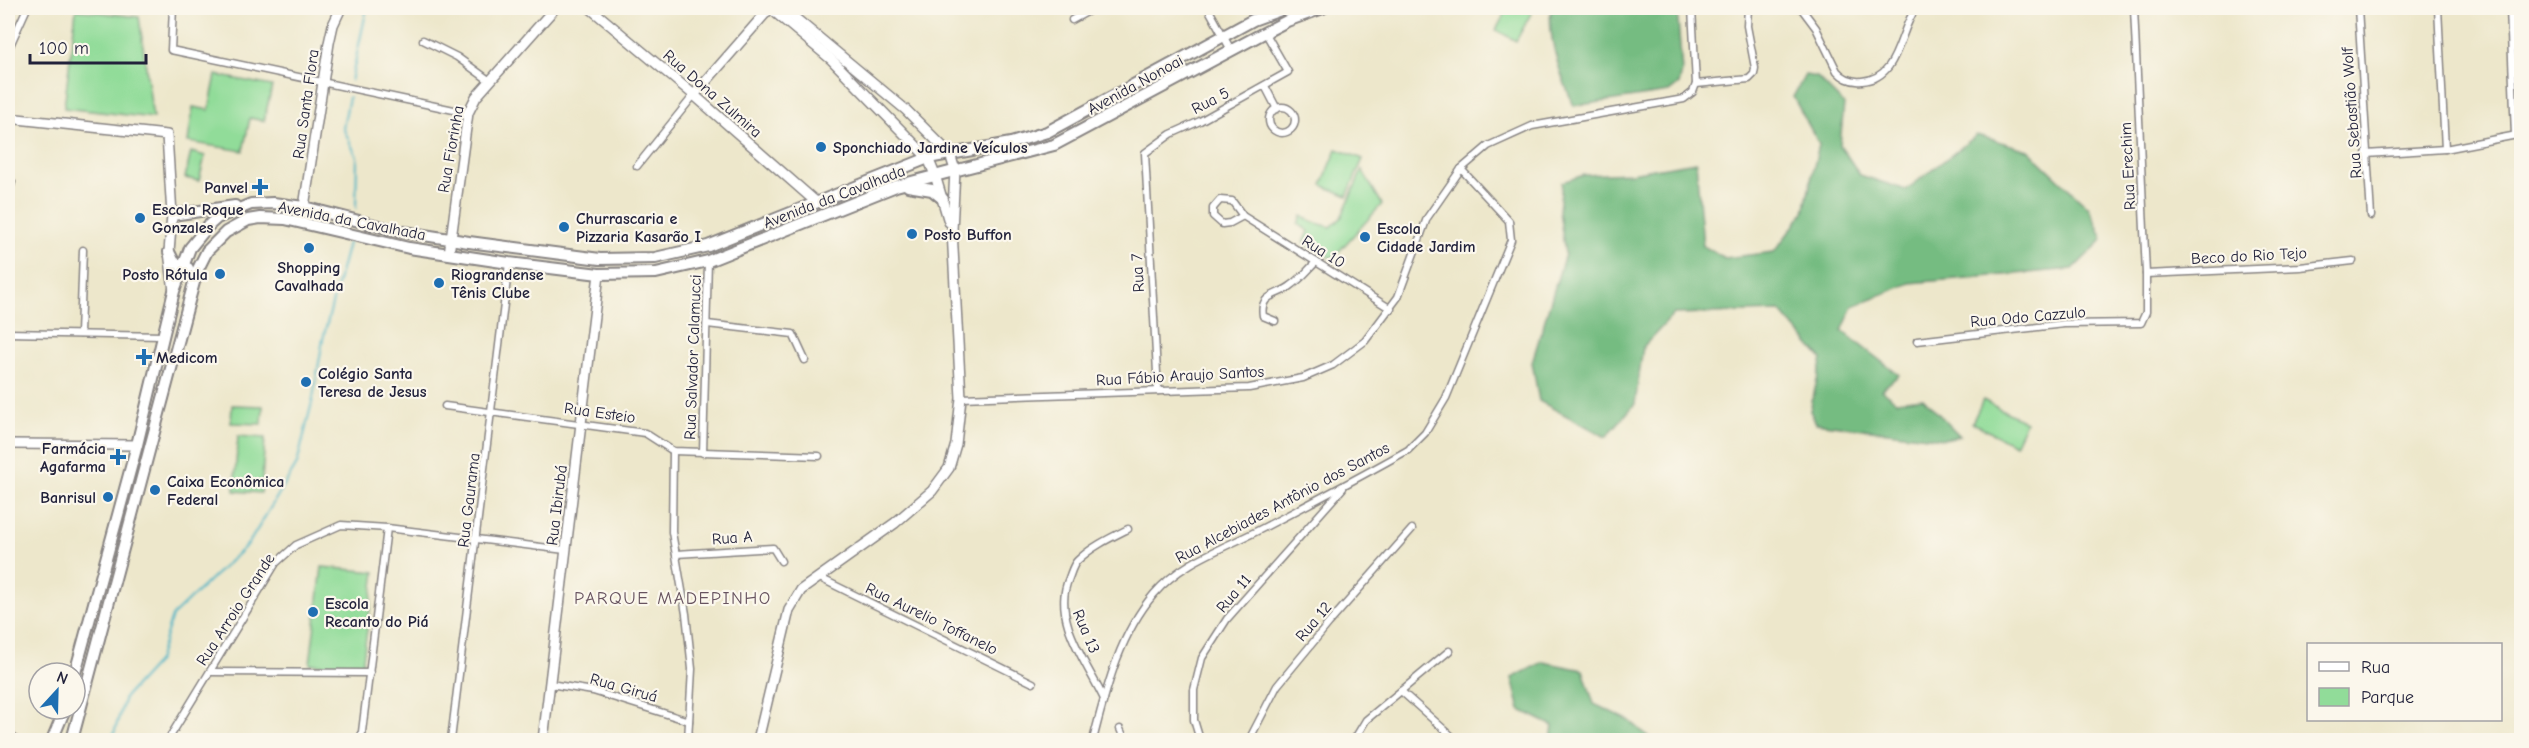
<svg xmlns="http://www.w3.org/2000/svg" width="2529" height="748" viewBox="0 0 2529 748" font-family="'Comic Neue',sans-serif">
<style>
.green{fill:#91dc99;stroke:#5a7f6a;stroke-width:1.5}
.forest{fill:#74bc81;stroke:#4b6f5e;stroke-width:1.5}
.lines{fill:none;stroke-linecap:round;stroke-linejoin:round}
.stream{stroke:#48b4c6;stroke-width:2}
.street-casing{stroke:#888483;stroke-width:9}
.secondary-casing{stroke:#888483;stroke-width:12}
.primary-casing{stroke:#888483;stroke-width:14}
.street{stroke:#fff;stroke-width:6}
.secondary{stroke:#fff;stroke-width:9}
.primary{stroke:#fff;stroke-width:10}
.poi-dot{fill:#1f6fb2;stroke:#fbf7ec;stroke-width:2}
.labels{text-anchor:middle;stroke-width:4.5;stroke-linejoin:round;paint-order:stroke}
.street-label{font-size:16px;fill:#22223b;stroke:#fbf7ec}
.poi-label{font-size:16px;font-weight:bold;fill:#22223b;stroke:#fbf7ec;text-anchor:start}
.neighbourhood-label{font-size:18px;letter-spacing:1.5px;fill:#685460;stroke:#fbf7ec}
</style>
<rect width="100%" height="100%" fill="#fbf7ec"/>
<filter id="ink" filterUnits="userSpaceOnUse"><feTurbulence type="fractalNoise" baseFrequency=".0167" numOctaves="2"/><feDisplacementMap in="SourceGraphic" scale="12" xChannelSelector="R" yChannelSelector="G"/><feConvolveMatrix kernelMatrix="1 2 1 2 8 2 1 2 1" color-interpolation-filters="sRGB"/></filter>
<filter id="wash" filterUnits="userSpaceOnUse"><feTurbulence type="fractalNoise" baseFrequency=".008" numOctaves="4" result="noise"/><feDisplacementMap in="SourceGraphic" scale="24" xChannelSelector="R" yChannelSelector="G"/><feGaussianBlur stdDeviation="1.35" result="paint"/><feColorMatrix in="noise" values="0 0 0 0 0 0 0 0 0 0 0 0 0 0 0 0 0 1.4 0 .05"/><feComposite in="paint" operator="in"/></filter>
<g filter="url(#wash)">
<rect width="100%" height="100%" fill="#ede7cb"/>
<g class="green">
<path d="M1508,8l25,2 -17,31 -20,-11z"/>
<path d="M76,10l63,7 14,101 -89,-10z"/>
<path d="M216,75l56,11 -8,35 -14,-3 -7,33 -55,-9 5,-35 16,3z"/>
<path d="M1337,149l26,10 -16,37 -25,-11z"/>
<path d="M191,152l14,4 -6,25 -14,-3z"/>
<path d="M1362,170l20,34 -49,54 -7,-2 -22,-13 5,-12 -11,-7 4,-8 10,6 19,5 10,-9z"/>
<path d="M1983,400l43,22 -11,23 -43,-22z"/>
<path d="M232,405l31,1 -1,18 -31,-1z"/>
<path d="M238,436l27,2 -4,55 -27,-2z"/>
<path d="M322,567l53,5 -13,95 -52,-3z"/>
</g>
<g class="forest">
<path d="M1551,8h126l5,64 -3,12 -10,8 -95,14c-13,-29 -27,-66 -23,-98z"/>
<path d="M1805,75l12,2 27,27 -4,41 20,30 46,15 71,-55 51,15 61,58 14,31 -30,30 -163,14 -57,23 -11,25 57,44 -18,15 15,11 27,-3 37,38 -17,3 -127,-16 -6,-12 12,-52 -42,-48 -106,3 -31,33 -8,57 -29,33 -67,-36 -7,-39 33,-108 -6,-43 3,-29 22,-7 47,-2 65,-11 7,84 22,12 49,-6 30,-40 15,-68 -26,-47z"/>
<path d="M1543,662l40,8 11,34 36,17 22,19h-101l2,-14 -33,-16 -8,-32z"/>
</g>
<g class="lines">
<g class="stream">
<path d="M351,81l16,-73"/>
<path d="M349,97l-6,31 14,29 -1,51"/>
<path d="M112,740l13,-43 33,-36 14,-45 77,-73 48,-79 16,-66 10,-59 25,-96"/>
</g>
</g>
</g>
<g filter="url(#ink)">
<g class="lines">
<defs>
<g id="street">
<path d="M173,8l-2,42 297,63"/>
<path d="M1208,8l23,42"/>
<path d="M1801,8l15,20 21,43c7,8 15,11 25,10 38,-3 36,-49 54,-73"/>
<path d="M2358,8l13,208"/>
<path d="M2438,8l7,141"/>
<path d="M2510,8l5,127"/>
<path d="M1072,20l22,-12"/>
<path d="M423,40l34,17 33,24"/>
<path d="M8,50l19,-42"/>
<path d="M1696,84l53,-5 5,-5 1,-6 -8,-42 1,-18"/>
<path d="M1265,86l12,23"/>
<circle cx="1282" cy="120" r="13"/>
<path d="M2366,154l79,-5 77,-15"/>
<path d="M637,166l57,-71"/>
<path d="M8,194l4,-12"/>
<path d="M1243,216l-13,7 -8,1 -9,-8v-8l7,-8 12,1 11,15 148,93"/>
<path d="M2146,274l154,-7 53,-6"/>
<path d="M1275,321l-12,-5c-4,-23 16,-20 29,-31 9,-6 16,-15 24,-23"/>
<path d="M707,324l86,10 12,26"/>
<path d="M8,333l155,3"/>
<path d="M80,334l3,-84"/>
<path d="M1917,341l147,-17 77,-1 5,-11v-38l-12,-266"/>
<path d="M1158,391l-13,-238 26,-19 29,-13 88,-49 -23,-40"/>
<path d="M961,398l288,-10 54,-10 30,-13 32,-24 33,-44 29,-79 34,-49 27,-23 44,-20 152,-27 9,-7 3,-8 -4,-76"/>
<path d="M445,406l200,27 28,18 146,5"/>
<path d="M673,451l-1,81 14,82 6,55 -4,71"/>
<path d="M703,453l5,-192"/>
<path d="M676,554l97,-6 8,13"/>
<path d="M818,577l215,106"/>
<path d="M210,672l160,1"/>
<path d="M550,684l43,7 96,30"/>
<path d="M1401,691l55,49"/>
<path d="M1104,699c-17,-36 -53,-81 -35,-121 2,-5 4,-13 8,-17 14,-14 33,-23 51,-32"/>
<path d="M1120,729l5,11"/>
<path d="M8,730l7,10"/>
<path d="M168,740l108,-177 20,-18 45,-20 46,3 178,22"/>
<path d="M361,740l26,-212"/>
<path d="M451,740l58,-477"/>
<path d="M1093,740c13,-50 26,-105 61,-146 28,-33 71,-46 109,-66 48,-25 97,-51 145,-78l17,-17 21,-35 65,-158 -2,-19 -48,-52"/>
<path d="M1200,740l-6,-20v-30l8,-32 25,-39 116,-131"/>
<path d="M1249,740l28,-54 52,-63 83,-94"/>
<path d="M1354,740l12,-20 83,-69"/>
</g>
<g id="secondary">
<path d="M590,8l104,87 122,107"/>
<path d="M770,8l62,52 96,98 7,17 14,47"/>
<path d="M694,95l76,-87"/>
<path d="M8,118l159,17 5,80 -3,37 5,39"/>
<path d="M304,207l25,-164 4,-18 8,-17"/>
<path d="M449,254l19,-141 8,-16 79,-89"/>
<path d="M8,444l129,1"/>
<path d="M543,740l56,-466"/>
<path d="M758,740l31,-130 12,-20 94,-67 37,-32 17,-23 7,-24 5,-46 -9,-168 3,-60 -5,-16 -44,-44 -123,-102"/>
</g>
<g id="primary">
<path d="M908,186l24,4 11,9"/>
<path d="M172,215l63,-9"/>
<path d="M169,252l5,10 14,6"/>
<path d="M75,673l62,-228 37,-154 16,-43 18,-22 9,-8 34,-14 22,-1 31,4 94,24 71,11 131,17 55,-1 53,-12 220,-88 83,-15 36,-11 206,-112 33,-12"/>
<path d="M52,740l13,-31"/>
<path d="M72,740l125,-469 10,-20 19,-19 22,-12 12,-2 25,1 124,29 100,15 90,11 57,-1 52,-12 188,-75 158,-41 206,-110 27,-14 36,-13"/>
</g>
</defs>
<use href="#street" class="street-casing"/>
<use href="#secondary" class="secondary-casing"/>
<use href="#primary" class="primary-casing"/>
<use href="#street" class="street"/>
<use href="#secondary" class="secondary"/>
<use href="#primary" class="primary"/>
</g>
</g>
<g class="poi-dot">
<circle cx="821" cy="147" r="6"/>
<path d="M257 178h6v6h6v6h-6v6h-6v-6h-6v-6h6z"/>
<circle cx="140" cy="218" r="6"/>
<circle cx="564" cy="227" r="6"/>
<circle cx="912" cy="234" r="6"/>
<circle cx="1365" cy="237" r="6"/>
<circle cx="309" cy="248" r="6"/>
<circle cx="220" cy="274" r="6"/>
<circle cx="439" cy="283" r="6"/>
<path d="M141 348h6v6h6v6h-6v6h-6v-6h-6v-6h6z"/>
<circle cx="306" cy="382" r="6"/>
<path d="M115 448h6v6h6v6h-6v6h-6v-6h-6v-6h6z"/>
<circle cx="155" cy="490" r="6"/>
<circle cx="108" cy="497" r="6"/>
<circle cx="313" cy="612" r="6"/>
</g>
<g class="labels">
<g class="street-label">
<text transform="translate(1135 84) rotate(-29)" y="6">Avenida Nonoai</text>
<text transform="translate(713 93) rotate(41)" y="6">Rua Dona Zulmira</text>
<text transform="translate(1210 100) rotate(-27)" y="6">Rua 5</text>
<text transform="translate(305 104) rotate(-82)" y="6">Rua Santa Flora</text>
<text transform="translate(2351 113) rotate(-94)" y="6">Rua Sebastião Wolf</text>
<text transform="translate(450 149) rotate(-80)" y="6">Rua Fiorinha</text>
<text transform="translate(2127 166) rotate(-93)" y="6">Rua Erechim</text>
<text transform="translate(834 196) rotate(-21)" y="6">Avenida da Cavalhada</text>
<text transform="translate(352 220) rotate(11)" y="6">Avenida da Cavalhada</text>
<text transform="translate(1324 251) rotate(32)" y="6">Rua 10</text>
<text transform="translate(2249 255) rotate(-3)" y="6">Beco do Rio Tejo</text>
<text transform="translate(1137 273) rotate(-93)" y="6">Rua 7</text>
<text transform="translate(2028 316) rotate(-5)" y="6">Rua Odo Cazzulo</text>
<text transform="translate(692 357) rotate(-88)" y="6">Rua Salvador Calamucci</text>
<text transform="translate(1180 375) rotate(-3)" y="6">Rua Fábio Araujo Santos</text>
<text transform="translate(600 412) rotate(8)" y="6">Rua Esteio</text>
<text transform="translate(468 500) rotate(-83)" y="6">Rua Gaurama</text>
<text transform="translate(1282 502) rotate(-28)" y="6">Rua Alcebiades Antônio dos Santos</text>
<text transform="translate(556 505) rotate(-83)" y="6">Rua Ibirubá</text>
<text transform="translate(732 537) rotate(-4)" y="6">Rua A</text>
<text transform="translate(1233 593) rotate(-50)" y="6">Rua 11</text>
<text transform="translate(235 609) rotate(-57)" y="6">Rua Arroio Grande</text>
<text transform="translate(932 618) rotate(26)" y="6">Rua Aurelio Toffanelo</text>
<text transform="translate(1313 621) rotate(-50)" y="6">Rua 12</text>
<text transform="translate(1087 631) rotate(67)" y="6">Rua 13</text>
<text transform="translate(624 687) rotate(16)" y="6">Rua Giruá</text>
</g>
<g class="poi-label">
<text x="833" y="153">Sponchiado Jardine Veículos</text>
<text x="248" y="193" text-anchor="end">Panvel</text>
<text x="152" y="215">Escola Roque<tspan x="152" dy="18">Gonzales</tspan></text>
<text x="576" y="224">Churrascaria e<tspan x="576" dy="18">Pizzaria Kasarão I</tspan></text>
<text x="1377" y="234">Escola<tspan x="1377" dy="18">Cidade Jardim</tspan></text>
<text x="924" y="240">Posto Buffon</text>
<text x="309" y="273" text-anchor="middle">Shopping<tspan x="309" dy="18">Cavalhada</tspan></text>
<text x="208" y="280" text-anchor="end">Posto Rótula</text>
<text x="451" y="280">Riograndense<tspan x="451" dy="18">Tênis Clube</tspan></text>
<text x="156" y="363">Medicom</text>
<text x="318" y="379">Colégio Santa<tspan x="318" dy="18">Teresa de Jesus</tspan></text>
<text x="106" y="454" text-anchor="end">Farmácia<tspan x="106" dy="18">Agafarma</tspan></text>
<text x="167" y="487">Caixa Econômica<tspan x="167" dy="18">Federal</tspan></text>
<text x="96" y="503" text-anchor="end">Banrisul</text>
<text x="325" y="609">Escola<tspan x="325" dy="18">Recanto do Piá</tspan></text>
</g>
<g class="neighbourhood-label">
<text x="673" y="604">PARQUE MADEPINHO</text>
</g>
</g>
<rect width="2529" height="748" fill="none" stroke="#fbf7ec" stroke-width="30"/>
<rect x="2307" y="643" width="195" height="78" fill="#fbf7ec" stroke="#a4a2a5" stroke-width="1.5"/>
<rect x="2319" y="662" width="30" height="9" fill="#ffffff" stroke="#a4a2a5" stroke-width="1.5"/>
<text x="2361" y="673" font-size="18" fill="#22223b">Rua</text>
<rect x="2319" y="688" width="30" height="18" fill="#91dc99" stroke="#a4a2a5" stroke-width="1.5"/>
<text x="2361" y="703" font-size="18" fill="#22223b">Parque</text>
<g transform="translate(57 691) rotate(22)"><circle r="28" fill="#fbf7ec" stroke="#a4a2a5" stroke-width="1.5"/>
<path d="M0-4.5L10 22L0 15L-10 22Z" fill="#1f6fb2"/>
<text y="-9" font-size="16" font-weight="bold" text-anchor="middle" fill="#22223b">N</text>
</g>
<path d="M30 54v9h116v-9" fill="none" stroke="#22223b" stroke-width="3"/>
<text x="39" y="54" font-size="18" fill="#22223b" stroke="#fbf7ec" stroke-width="4.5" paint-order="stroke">100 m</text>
</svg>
